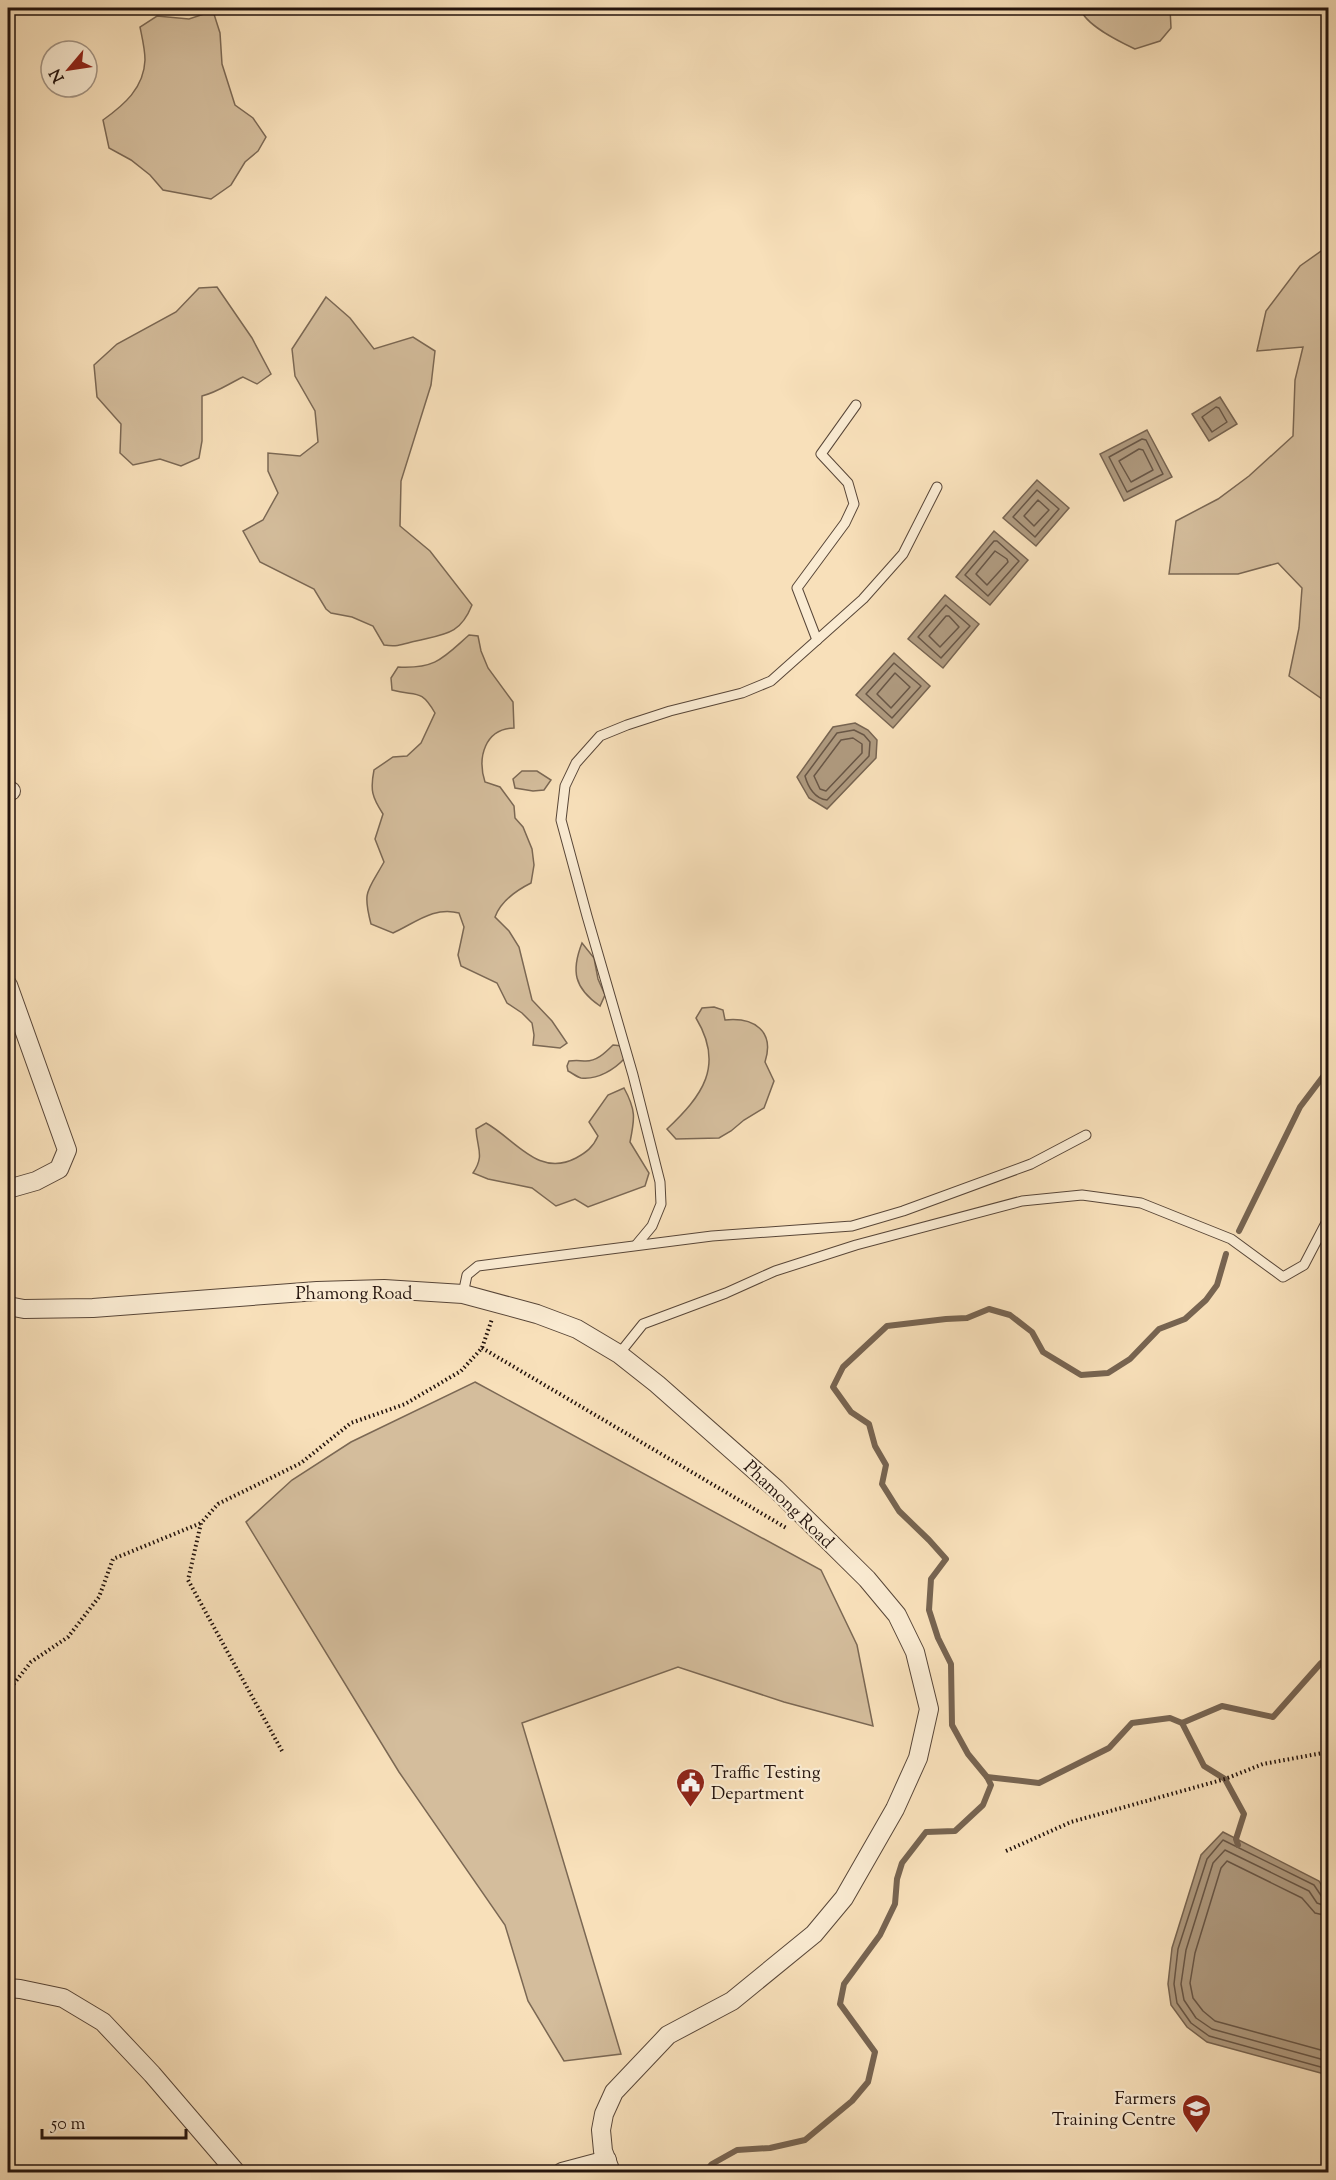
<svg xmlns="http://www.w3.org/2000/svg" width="1336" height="2180" viewBox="0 0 1336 2180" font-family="'Sorts Mill Goudy',serif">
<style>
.green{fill:#d4bd9c;stroke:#7b6854;stroke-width:1.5}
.water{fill:#af9a7f;stroke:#776451;stroke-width:1.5}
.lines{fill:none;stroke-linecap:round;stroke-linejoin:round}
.shore{stroke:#685646;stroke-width:1.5}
.stream{stroke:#776451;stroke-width:6}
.service-casing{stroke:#584638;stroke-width:11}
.minor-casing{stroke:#584638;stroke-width:20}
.path{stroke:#22120c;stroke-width:4;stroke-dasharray:1.5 3;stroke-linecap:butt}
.service{stroke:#faebd2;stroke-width:9}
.minor{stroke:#faebd2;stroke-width:18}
.labels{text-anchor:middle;stroke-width:4.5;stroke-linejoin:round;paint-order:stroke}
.street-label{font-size:18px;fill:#22120c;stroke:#faebd2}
.poi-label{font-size:18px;fill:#22120c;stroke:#faebd2;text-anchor:start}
</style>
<rect width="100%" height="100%" fill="#f8e0ba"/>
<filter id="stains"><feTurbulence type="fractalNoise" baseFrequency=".00333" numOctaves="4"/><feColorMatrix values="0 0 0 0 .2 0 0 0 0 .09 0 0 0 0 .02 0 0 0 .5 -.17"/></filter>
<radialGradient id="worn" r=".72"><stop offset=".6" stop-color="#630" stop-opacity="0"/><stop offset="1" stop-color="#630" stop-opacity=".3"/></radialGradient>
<g class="green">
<path d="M1080,8h90l1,20 -11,13 -25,8c-17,-8 -50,-24 -55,-41z"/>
<path d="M213,11l7,22 2,31 13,41 18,13 13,19 -8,14 -13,11 -14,23 -20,14 -48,-9 -13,-15 -19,-15 -22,-12 -6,-28c21,-15 41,-32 42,-60 0,-11 -3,-23 -5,-33l17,-11 32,3z"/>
<path d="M1324,249h4v454l-39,-27 10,-48 3,-40 -24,-25 -40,11h-69l7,-53 42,-22 31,-23 44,-40 2,-56 8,-33 -46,4 9,-40 34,-45z"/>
<path d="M217,287l35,51 19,36 -14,10 -14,-7c-15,7 -25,15 -41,19v45l-3,17 -18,8 -21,-7 -27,6 -13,-12 1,-29 -24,-27 -3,-32 23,-21 59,-32 23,-24z"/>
<path d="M326,297l24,21 24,31 39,-12 22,14 -4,34 -30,96 -1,45 30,25 42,54c-12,30 -27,29 -56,36 -13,3 -17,6 -32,4l-11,-19 -21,-9 -21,-4 -5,-4 -12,-20 -54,-27 -17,-31 20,-11 15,-27 -10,-22v-18l32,3 18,-14 -3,-31 -20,-35 -3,-27z"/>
<path d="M469,635l9,1 3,15 7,17 25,34 1,26c-29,1 -37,29 -29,54l15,5 14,19 1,12 8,9 9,22 2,16 -3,18c-14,7 -30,18 -36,34l14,14 10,16 13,53 20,21 15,22 -7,5 -27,-3 1,-10 -2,-12 -10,-10 -15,-10 -10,-20 -36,-17 -3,-11 6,-28 -5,-14c-25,-7 -44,10 -66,20l-22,-9c-9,-34 -3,-33 13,-62l-9,-23 8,-25c-11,-17 -13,-24 -9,-44l19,-13 14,-1 14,-13 14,-30c-15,-26 -19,-16 -43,-23l-1,-12 7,-11c38,2 45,-9 71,-32z"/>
<path d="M522,771h15l14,9 -7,10 -11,1 -18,-3 -2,-9z"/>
<path d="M582,943l12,15 4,21 7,16 -5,11c-26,-18 -29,-35 -18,-63z"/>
<path d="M714,1007l9,3 2,10c29,-3 50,11 40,42l9,19 -10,27 -20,12 -13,11 -12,7 -43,1 -9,-10c35,-33 58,-63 29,-111l6,-10z"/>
<path d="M613,1045l9,1 3,12c-10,11 -27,22 -44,20 -4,-1 -9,-5 -13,-7l-1,-5 2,-5c6,-1 9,-1 15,0 12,1 21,-8 29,-16z"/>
<path d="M624,1088c12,22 11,30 6,54l19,31 -4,13 -57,21 -13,-8 -19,7 -24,-18 -44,-9 -15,-6c12,-18 4,-24 3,-44l10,-6c29,16 52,55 90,35 11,-6 17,-11 22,-22l-9,-14 19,-27z"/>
<path d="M475,1382l346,188 36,75 16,81 -89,-24 -106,-35 -156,56 99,331 -57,7 -36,-60 -23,-76 -106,-153 -153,-250 46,-42 59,-38z"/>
</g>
<g class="water">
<path d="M1220,397l17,27 -28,17 -17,-27z"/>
<path d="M1147,430l25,47 -48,24 -24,-47z"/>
<path d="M1037,480l32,28 -33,38 -33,-28z"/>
<path d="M994,531l34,29 -38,45 -34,-28z"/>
<path d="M945,595l34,29 -36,44 -35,-29z"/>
<path d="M894,653l36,33 -37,42 -37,-33z"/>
<path d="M855,723l13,7 9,10 -1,18 -49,51 -18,-11 -12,-21 36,-50z"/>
<path d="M1223,1832l96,49 8,14 1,180 -121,-33 -20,-15 -16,-22 -3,-21 4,-36 29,-93z"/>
</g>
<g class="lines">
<g class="shore">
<path d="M1216,407l3,1 8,14 -15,10 -10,-15z"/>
<path d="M1142,439l4,1 17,34 -36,18 -18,-35z"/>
<path d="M1139,449l4,1 10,20 -22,12 -12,-21z"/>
<path d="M1037,490l22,19 -24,28 -22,-20z"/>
<path d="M1038,500l11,10 -15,16 -10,-10z"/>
<path d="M994,541h3l22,20 -31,35 -23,-21z"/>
<path d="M995,551l12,8 1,3 -21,23 -11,-11z"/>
<path d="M946,605l24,21 -29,32 -23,-21z"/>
<path d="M946,616h3l10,11 -19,20 -11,-11z"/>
<path d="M894,663l27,23 -29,32 -26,-24z"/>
<path d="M895,673l15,14 -19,21 -14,-14z"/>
<path d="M854,730l10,5 6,7 -1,14 -42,44c-12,-1 -19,-13 -22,-24l32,-43z"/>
<path d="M853,738l9,6v9l-36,38 -6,-2 -6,-13 27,-36z"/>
<path d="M1328,1899l-6,-2 -8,-12 -91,-45 -16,19 -29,90 -4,35 3,19 14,20 18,13 119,33"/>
<path d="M1328,1907l-11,-4 -8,-12 -84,-41 -12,13 -27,87 -5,34 3,16 12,18 16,11 116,32"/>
<path d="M1328,1916l-13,-3 -13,-15 -75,-37 -6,7 -26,85 -5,30 3,15 10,13 12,10 113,31"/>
</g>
<g class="stream">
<path d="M1239,1231l61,-124 28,-37"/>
<path d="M1182,1723l22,43 21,13 19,35 -8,25 2,6"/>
<path d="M987,1777l52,6 70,-35 23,-25 38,-5 12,5 40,-17 51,11 48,-54h7"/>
<path d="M705,2172l7,-8 25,-14 33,-2 35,-8 47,-39 16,-19 7,-30 -35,-48 4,-20 36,-49 15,-31 2,-25 5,-16 24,-31 29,-1 28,-26 8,-20 -4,-8 -19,-23 -16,-29 -1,-61 -13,-26 -9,-28 2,-31 15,-20 -17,-19 -30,-29 -17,-27 4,-19 -11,-19 -6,-22 -18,-12 -18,-25 10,-20 44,-41 59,-7 21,-1 22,-9 21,6 22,17 11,20 38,23 27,-2 22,-14 29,-30 26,-10 21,-19 11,-15 9,-31"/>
</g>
<defs>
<g id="service">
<path d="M817,640l-20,-52 48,-65 9,-19 -6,-21 -27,-29 35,-49"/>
<path d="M8,776l3,15"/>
<path d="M637,1244l15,-18 9,-22 -1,-22 -27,-107 -46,-159 -26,-96 4,-34 11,-23 24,-27 27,-11 43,-14 72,-18 29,-12 92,-82 40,-45 34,-67"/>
<path d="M463,1294l4,-19 11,-9 234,-30 140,-10 51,-15 128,-47 55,-29"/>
<path d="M619,1354l24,-30 83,-31 49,-22 81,-26 166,-44 60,-6 59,8 90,36 52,38 21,-12 24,-46"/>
</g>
<g id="minor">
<path d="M8,791h3"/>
<path d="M8,985l59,165 -8,19 -23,12 -28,8"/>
<path d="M8,1306l16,3 69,-1 224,-17 67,-2 79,5 74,20 40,15 42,25 38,30 119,105 91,90 30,36 18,37 14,57 -11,49 -23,51 -51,89 -30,36 -82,67 -64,34 -54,57 -10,22 -3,16 2,21 8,21"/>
<path d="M8,1988l12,1 43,9 40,24 49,52 84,98"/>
<path d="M562,2172l45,-12"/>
</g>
</defs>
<use href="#service" class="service-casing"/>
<use href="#minor" class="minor-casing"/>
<g class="path">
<path d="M482,1348l306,181"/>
<path d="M8,1691l23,-29 37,-25 31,-40 14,-38 88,-36"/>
<path d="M282,1751l-94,-171 13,-57 17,-19 83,-41 50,-40 54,-19 56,-33 21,-23 10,-29"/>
<path d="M1006,1851l65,-29 154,-43 38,-15 65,-12"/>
</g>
<use href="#service" class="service"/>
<use href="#minor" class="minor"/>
</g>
<defs>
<symbol id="civic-pin" viewBox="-11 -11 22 30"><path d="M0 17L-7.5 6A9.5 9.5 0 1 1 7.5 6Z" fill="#8f2418" stroke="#faebd2"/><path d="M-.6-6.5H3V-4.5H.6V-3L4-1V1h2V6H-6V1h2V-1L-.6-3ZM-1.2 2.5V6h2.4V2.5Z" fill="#fff"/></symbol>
<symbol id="university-pin" viewBox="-11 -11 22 30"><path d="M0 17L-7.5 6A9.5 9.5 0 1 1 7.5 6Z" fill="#8f2418" stroke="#faebd2"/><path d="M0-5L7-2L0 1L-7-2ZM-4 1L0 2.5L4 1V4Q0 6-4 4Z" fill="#fff"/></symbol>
</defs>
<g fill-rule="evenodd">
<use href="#civic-pin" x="674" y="1766" width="33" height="45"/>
<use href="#university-pin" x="1180" y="2092" width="33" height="45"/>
</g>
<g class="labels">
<g class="street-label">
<text x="354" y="1299">Phamong Road</text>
<text transform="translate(789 1504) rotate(44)" y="6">Phamong Road</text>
</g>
<g class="poi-label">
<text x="711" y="1778">Traffic Testing<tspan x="711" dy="21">Department</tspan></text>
<text x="1176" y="2104" text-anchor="end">Farmers<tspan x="1176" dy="21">Training Centre</tspan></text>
</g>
</g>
<rect width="1336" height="2180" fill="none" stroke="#f8e0ba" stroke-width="30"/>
<rect x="9" y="9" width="1318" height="2162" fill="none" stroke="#22120c" stroke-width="3"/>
<rect x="15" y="15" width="1306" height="2150" fill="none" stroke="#22120c" stroke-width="1.5"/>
<g transform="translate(69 69) rotate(241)"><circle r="28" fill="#faebd2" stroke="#a49483" stroke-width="1.5"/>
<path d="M0-4.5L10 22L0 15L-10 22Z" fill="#8f2418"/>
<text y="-9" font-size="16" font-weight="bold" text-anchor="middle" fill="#22120c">N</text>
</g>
<path d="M42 2129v9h144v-9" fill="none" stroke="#22120c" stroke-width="3"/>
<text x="51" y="2129" font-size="18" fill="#22120c" stroke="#faebd2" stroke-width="4.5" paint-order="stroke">50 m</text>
<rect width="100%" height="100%" filter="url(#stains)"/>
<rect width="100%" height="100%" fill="url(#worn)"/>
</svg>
